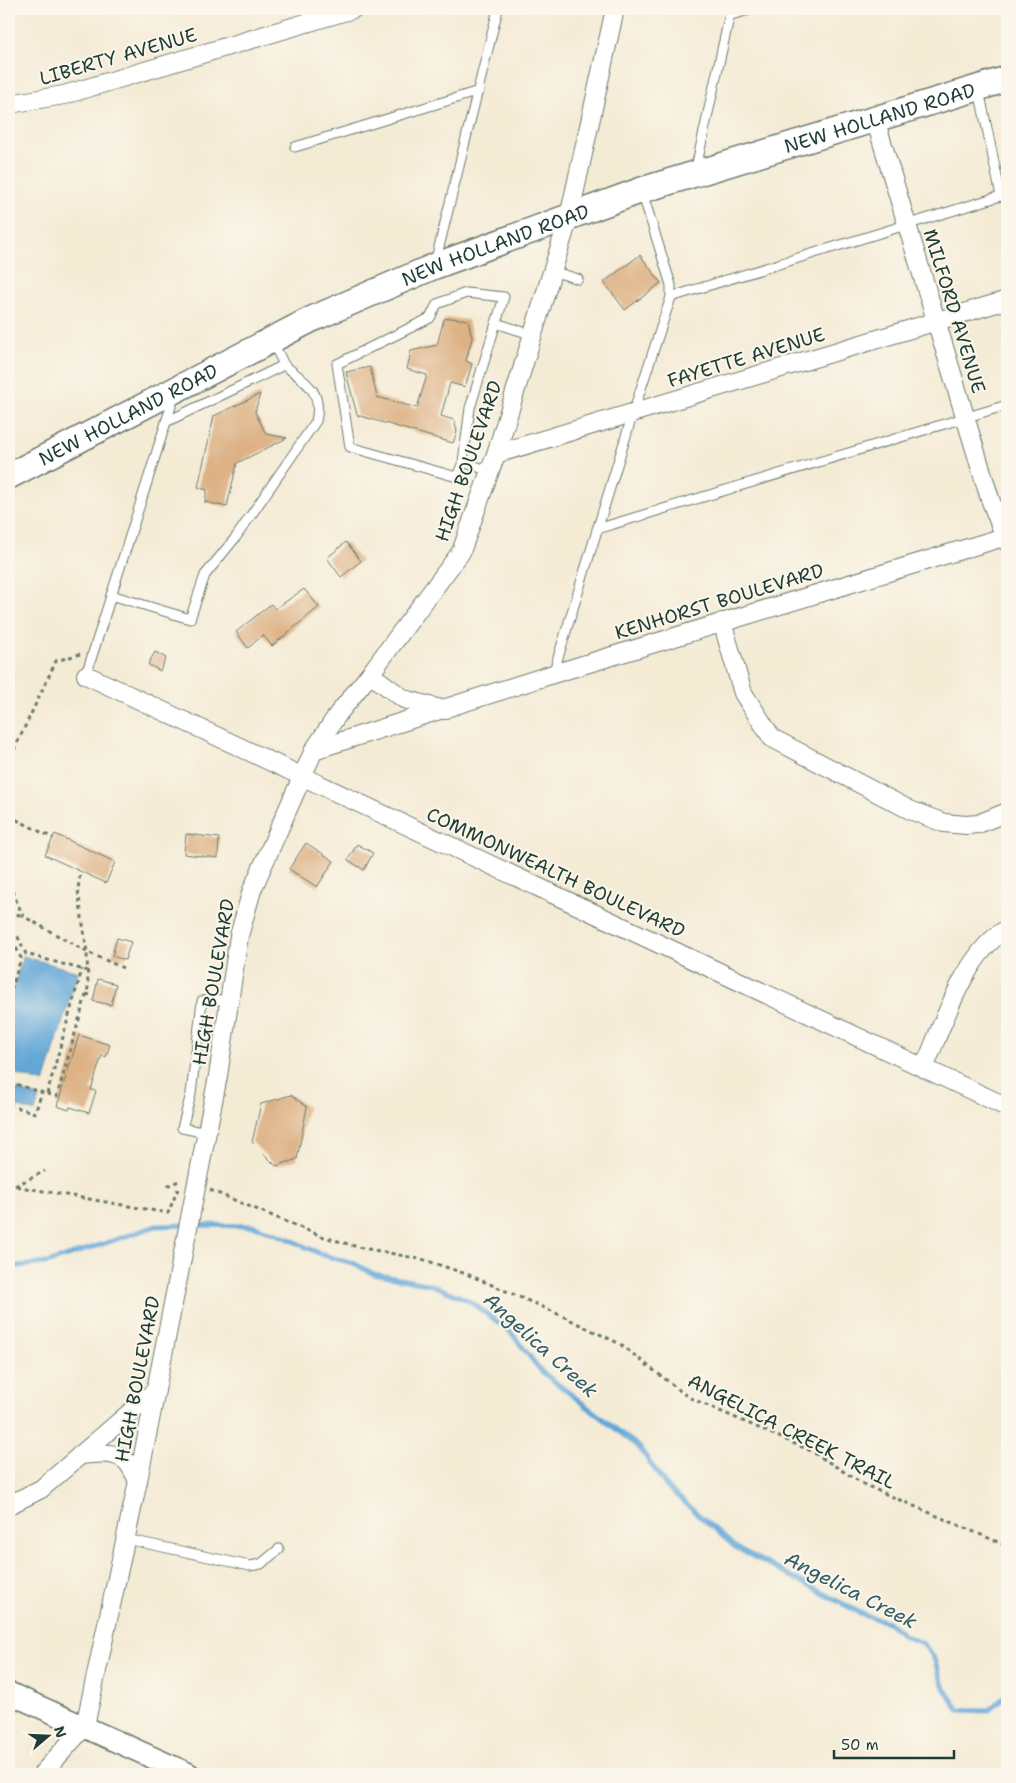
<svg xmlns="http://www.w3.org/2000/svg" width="1016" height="1783" viewBox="0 0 1016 1783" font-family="'Shantell Sans',sans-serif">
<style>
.water{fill:#63a7d8;stroke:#417286}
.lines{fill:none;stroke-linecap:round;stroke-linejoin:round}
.stream{stroke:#63a7d8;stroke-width:5}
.building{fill:#ddb184}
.service-casing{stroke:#6a7a6c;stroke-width:11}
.minor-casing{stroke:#6a7a6c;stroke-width:20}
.tertiary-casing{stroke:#6a7a6c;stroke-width:24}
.secondary-casing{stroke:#6a7a6c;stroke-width:28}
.path{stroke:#6a7a6c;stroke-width:3;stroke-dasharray:4 4;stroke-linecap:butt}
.service{stroke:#fff;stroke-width:9}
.minor{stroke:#fff;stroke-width:18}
.tertiary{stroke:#fff;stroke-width:21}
.secondary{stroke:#fff;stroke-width:25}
.labels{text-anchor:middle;stroke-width:4;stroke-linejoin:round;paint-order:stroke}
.street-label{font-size:19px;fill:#1f3d34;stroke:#fbf7ec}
.water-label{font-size:20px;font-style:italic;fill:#335d65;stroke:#fbf7ec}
</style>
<rect width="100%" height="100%" fill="#fbf7ec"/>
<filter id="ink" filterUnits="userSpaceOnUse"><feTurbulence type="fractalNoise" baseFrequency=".02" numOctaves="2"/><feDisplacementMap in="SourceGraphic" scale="10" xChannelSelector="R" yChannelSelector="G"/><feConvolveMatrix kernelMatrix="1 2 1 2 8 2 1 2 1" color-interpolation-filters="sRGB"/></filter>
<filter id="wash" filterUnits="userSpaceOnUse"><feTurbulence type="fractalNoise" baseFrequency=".0096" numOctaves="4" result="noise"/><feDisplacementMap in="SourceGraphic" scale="20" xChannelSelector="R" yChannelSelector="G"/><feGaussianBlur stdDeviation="1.12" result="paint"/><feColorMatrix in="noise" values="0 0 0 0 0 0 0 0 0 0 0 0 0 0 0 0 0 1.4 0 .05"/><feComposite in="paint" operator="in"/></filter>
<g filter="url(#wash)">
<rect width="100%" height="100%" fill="#f4ebd5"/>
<g class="water">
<path d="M23,956l55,16 -34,111 -35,-11v-69z"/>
<path d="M11,1088l28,9 -4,15 -26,-8z"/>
</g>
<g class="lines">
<g class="stream">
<path d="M193,1225l62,1 32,12 36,17 30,8 21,11 58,11 36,15 42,31 31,40 98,76 28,40 68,60 131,69 22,6 15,13 19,8 11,13 11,32 15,22 29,1 19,-16"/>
<path d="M9,1267l38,-4 109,-37 28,-1"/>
</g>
</g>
<g id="blocks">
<g class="building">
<path d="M640,255l21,28 -36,27 -21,-28z"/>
<path d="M451,318l17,2 4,18 -6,23 6,3 -7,23 -15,-4 -9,33 13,4 3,11 -4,12 -96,-28 -11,-43 24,-5 7,30 40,11 10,-33 -20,-6 4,-18 26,-6 7,-26z"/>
<path d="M260,394l-5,18 11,22 21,4 -50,25 -10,44 -22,-5 2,-12 -9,-3 16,-71z"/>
<path d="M346,542l15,19 -20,16 -14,-19z"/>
<path d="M304,589l15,18 -47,39 -9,-11 -15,13 -12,-16 35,-28 4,5z"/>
<path d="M155,652l11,6 -6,13 -12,-7z"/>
<path d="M55,834l60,28 -9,21 -61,-28z"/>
<path d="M186,834l33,4 -1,20 -34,-4z"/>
<path d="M306,843l28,18 -17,26 -28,-18z"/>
<path d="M357,844l16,9 -9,17 -16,-10z"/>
<path d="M117,938l14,4 -6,18 -13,-4z"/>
<path d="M98,979l18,5 -5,21 -18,-4z"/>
<path d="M79,1035l31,10 -4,12 -4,-2 -11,35 5,1 -7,22 -19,-6 -1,3 -12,-4z"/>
<path d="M291,1095l16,12 -10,52 -21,7 -24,-24 9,-38z"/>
</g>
</g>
</g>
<g filter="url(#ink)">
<use href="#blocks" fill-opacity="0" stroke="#6a7a6c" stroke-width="1"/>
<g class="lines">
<defs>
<g id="service">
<path d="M731,15l22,-6"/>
<path d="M979,90l22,106"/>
<path d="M295,147l184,-56"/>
<path d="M695,172l36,-163"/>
<path d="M642,192l29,93v12"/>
<path d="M435,263l63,-254"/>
<path d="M552,271l26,8"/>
<path d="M466,293l38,4 -34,111 -7,54 -6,15 -107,-30 -13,-83 93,-46 7,-14z"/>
<path d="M496,323l37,12"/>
<path d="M166,422l118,-57 -11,-23"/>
<path d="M463,462l27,9"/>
<path d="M597,529l410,-124"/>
<path d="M111,595l79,24 15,-44 31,-38 80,-116c7,-30 -10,-39 -32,-56"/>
<path d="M553,674l80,-261 38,-116 336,-103"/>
<path d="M86,675l88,-278"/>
<path d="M207,1133l-25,-5 9,-34 11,-93 28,-2"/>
<path d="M126,1539l124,27 11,-2 18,-15"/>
</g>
<g id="minor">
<path d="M9,104l55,-9 289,-86"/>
<path d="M875,119l115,380 17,43"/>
<path d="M496,454l511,-154"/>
<path d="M722,622l21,71 29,45 138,72 34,13 22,2 12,-1 29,-12"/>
<path d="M370,674l34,25 40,11"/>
<path d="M86,675l921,432"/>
<path d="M314,750l239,-76 454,-138"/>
<path d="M924,1068c19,-43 41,-116 83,-139"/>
<path d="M80,1455c14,-1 34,-5 46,6 5,5 9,14 12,20"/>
<path d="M9,1505l32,-16 115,-99"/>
<path d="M42,1774l43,-48 53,-245 80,-405 21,-140 13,-46 62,-140 24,-36 32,-40 91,-122 35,-98 73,-237 46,-208"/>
</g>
<path id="tertiary" d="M9,1693l180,81"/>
<g id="secondary">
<path id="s1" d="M9,476l303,-157 123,-53 207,-76 365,-111"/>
</g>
</defs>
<use href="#service" class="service-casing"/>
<use href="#minor" class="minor-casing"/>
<use href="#tertiary" class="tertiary-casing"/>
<use href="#secondary" class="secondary-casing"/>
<g class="path">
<path d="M9,752l3,2 44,-93 24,-7"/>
<path d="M9,816l44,22"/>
<path d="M9,884l14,32 64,36 36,16"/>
<path d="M9,912l14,4"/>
<path d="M86,994l8,2"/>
<path d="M9,997l12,-39 -10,-21 6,-2 9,19 62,17"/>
<path d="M9,1082l38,12 35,-125"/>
<path d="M9,1087l1,-5"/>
<path d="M47,1094l10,2 31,-108 -1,-36 -9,-62 2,-17"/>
<path d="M9,1105l26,8 7,-21"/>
<path d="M15,1186l30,-15"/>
<path d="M167,1186l14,-6"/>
<path d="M9,1187l6,-1 153,27 10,-24"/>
<path d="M210,1190l111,46 37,11 67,13 44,15 85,37 66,32 68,53 123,54 54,34 142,61"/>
</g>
<use href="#service" class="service"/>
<use href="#minor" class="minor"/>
<use href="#tertiary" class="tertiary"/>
<use href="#secondary" class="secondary"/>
</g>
</g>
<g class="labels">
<g class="street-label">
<text transform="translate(118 56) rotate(-16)" y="7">LIBERTY AVENUE</text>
<text dy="7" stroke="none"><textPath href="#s1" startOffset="944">NEW HOLLAND ROAD</textPath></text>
<text dy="7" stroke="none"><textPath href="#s1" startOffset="539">NEW HOLLAND ROAD</textPath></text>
<text transform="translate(955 311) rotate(73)" y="7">MILFORD AVENUE</text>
<text transform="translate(746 357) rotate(-17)" y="7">FAYETTE AVENUE</text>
<text dy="7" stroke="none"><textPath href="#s1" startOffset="134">NEW HOLLAND ROAD</textPath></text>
<text transform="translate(468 461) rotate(-71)" y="7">HIGH BOULEVARD</text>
<text transform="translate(719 601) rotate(-17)" y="7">KENHORST BOULEVARD</text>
<text transform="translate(556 872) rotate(25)" y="7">COMMONWEALTH BOULEVARD</text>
<text transform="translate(213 982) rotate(-80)" y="7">HIGH BOULEVARD</text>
<text transform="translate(137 1379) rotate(-79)" y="7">HIGH BOULEVARD</text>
<text transform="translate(792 1431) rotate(27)" y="7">ANGELICA CREEK TRAIL</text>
</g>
<g class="water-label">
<text transform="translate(541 1345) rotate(42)" y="7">Angelica Creek</text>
<text transform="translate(851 1590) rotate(27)" y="7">Angelica Creek</text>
</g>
</g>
<rect width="1016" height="1783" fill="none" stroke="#fbf7ec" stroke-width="30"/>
<g transform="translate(48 1736) rotate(71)" stroke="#fbf7ec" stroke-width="4" paint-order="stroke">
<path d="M0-4L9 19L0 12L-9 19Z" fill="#1f3d34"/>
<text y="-8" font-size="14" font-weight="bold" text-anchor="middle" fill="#1f3d34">N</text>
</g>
<path d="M834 1750v8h120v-8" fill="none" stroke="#1f3d34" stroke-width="2.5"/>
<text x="841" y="1750" font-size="15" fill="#1f3d34" stroke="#fbf7ec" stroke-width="4" paint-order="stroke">50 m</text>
</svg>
